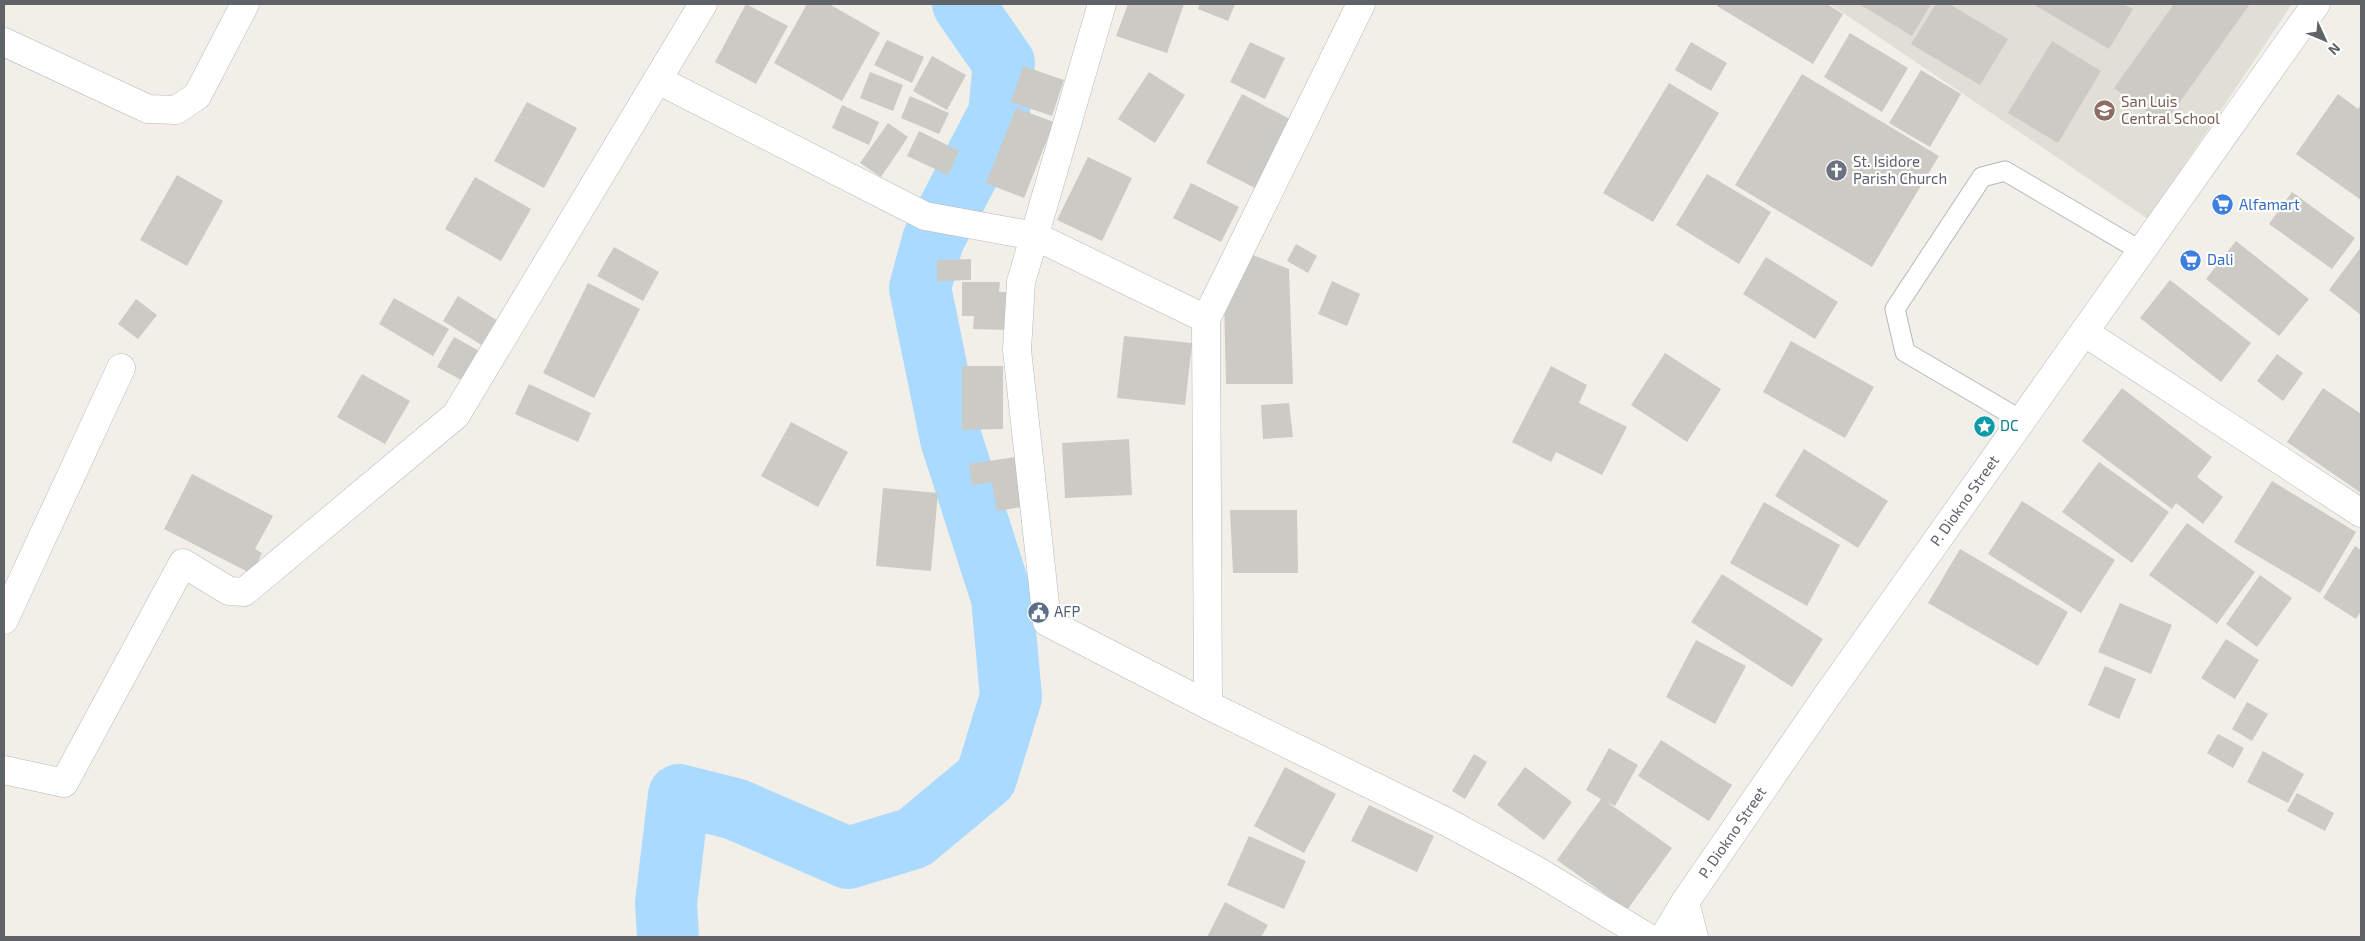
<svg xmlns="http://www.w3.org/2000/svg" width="2365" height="941" viewBox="0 0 2365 941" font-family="'Exo 2',sans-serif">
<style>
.education{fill:#e1ded6}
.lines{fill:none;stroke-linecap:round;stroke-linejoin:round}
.river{stroke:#aadaff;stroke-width:62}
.building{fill:#cccac5}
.service-casing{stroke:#b5b8bc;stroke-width:21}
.minor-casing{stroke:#b5b8bc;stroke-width:29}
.tertiary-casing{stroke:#b5b8bc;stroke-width:29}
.service{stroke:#fff;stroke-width:19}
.minor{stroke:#fff;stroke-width:28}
.tertiary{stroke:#fff;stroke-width:28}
.labels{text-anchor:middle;stroke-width:4.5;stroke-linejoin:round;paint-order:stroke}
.education-label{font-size:15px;fill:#785e54;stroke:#fff;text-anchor:start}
.worship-label{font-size:15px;fill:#5b616d;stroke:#fff;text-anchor:start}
.shop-label{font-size:15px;fill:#366cbe;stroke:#fff;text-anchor:start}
.culture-label{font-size:15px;fill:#0d838f;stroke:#fff;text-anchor:start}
.street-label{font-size:15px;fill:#5f6368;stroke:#fff}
.service-label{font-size:15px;fill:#4e5e75;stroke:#fff;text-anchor:start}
</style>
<rect width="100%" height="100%" fill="#f1efe8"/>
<path class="education" d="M1830,4h462l-144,215z"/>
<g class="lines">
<path class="river" d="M668,937l-2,-34 13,-108 56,14 113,49 66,-20 72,-60 25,-81 -9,-99 -51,-159 -31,-151 13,-48 66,-126 5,-51 -41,-59"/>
</g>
<g class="building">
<path d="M746,4l42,22 -32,58 -41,-22z"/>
<path d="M807,4h22l51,29 -38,68 -68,-38z"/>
<path d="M1128,4h56l-17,49 -51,-17z"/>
<path d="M1200,4h35l-7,17 -30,-12z"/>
<path d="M1719,4h108l16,10 -30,50 -96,-58z"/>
<path d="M1859,4h72l-19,32z"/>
<path d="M1936,4h13l59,35 -28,46 -69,-41z"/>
<path d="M2033,4h90l10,5 -24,40z"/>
<path d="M2174,4h76l-86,120 -50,-36z"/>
<path d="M1850,33l58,35 -26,44 -58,-35z"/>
<path d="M887,40l37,17 -12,26 -38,-18z"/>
<path d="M2052,41l49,30 -43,72 -50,-30z"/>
<path d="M1250,42l35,16 -20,41 -35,-17z"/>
<path d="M1691,42l36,21 -16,28 -36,-21z"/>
<path d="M932,56l34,19 -19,35 -34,-19z"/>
<path d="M1023,66l41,14 -12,36 -41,-14z"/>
<path d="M1921,70l40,24 -31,53 -41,-24z"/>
<path d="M870,72l33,13 -10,26 -33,-13z"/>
<path d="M1149,72l36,23 -30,48 -37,-24z"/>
<path d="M1802,74l137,82 -67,111 -137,-82z"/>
<path d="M1669,83l50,30 -66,109 -50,-29z"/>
<path d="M1242,94l48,25 -35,69 -49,-25z"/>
<path d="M2338,94l20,15 3,-5v96l-65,-46z"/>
<path d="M910,96l39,17 -10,21 -38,-16z"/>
<path d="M527,102l50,26 -33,60 -50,-27z"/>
<path d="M842,105l37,17 -10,23 -37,-17z"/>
<path d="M1016,108l38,14 -30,76 -38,-15z"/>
<path d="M888,123l20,14 -27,40 -21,-14z"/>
<path d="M919,131l40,20 -11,24 -41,-19z"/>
<path d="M1088,157l44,21 -30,63 -45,-21z"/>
<path d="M1707,174l64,38 -32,52 -63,-39z"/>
<path d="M177,175l46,26 -36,65 -47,-26z"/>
<path d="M475,177l56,32 -30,52 -56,-32z"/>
<path d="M1191,183l48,24 -18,35 -48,-24z"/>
<path d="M2292,192l63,46 -23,31 -63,-45z"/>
<path d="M2236,241l73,58 -30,37 -73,-57z"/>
<path d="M1296,244l21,12 -9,17 -21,-12z"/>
<path d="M614,247l45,25 -16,29 -46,-25z"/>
<path d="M2361,247v68l-32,-25z"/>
<path d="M1245,252l44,17 4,115h-67l-2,-85z"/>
<path d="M1766,257l72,45 -23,37 -72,-45z"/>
<path d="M971,259v21l-34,1v-21z"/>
<path d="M2170,280l81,63 -30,39 -81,-64z"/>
<path d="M1332,281l28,13 -13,32 -29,-12z"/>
<path d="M962,282h38l-1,10h9l-1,38 -34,-1 1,-13h-12z"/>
<path d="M588,283l52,26 -46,89 -51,-25z"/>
<path d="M458,296l40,25 -15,25 -40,-25z"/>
<path d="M394,298l55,31 -16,27 -54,-32z"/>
<path d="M136,299l21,16 -19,24 -20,-15z"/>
<path d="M1124,336l68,7 -7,62 -68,-7z"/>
<path d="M454,337l29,16 -16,30 -30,-16z"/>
<path d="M1791,341l83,46 -29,51 -82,-46z"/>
<path d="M1665,353l56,36 -34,53 -56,-37z"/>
<path d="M2277,354l26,19 -20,28 -26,-20z"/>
<path d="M962,366h41v63l-41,1z"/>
<path d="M1551,366l36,19 -8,18 48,24 -25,48 -46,-23 -5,10 -39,-20z"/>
<path d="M362,374l48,27 -25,43 -48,-27z"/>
<path d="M529,384l62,29 -13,29 -63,-28z"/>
<path d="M2122,388l90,69 -15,20 26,20 -20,27 -27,-21 -4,6 -90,-68z"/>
<path d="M2323,388l38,26v79l-74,-51z"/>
<path d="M1289,403l4,34 -30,2 -2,-34z"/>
<path d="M791,422l57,30 -30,55 -57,-31z"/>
<path d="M1129,439l3,56 -67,3 -3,-55z"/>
<path d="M1804,449l84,52 -30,47 -83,-52z"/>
<path d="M1021,456l7,50 -31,5 -5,-29 -20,3 -3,-21z"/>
<path d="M2099,462l70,50 -37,51 -70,-51z"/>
<path d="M192,474l81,42 -18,33 7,4 -10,21 -88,-45z"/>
<path d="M2272,481l84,51 -36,61 -86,-51z"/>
<path d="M883,488l55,5 -7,78 -55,-5z"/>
<path d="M2022,501l93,59 -34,53 -93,-59z"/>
<path d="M1764,502l76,43 -33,61 -77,-43z"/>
<path d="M1230,510h67l1,63h-65z"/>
<path d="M2187,523l68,49 -38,52 -68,-49z"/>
<path d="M2355,546l6,4v61l-5,8 -33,-21z"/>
<path d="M1960,549l108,63 -30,54 -110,-63z"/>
<path d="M1722,574l101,65 -31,48 -101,-65z"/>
<path d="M2260,575l32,23 -35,49 -31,-23z"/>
<path d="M2120,603l52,22 -21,49 -53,-22z"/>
<path d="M2226,639l33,21 -24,39 -34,-21z"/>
<path d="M1696,640l50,26 -31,58 -49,-27z"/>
<path d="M2105,666l31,13 -17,40 -31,-14z"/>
<path d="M2247,702l21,12 -16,27 -20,-12z"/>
<path d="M2218,734l26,14 -11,20 -26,-15z"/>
<path d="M1661,740l71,45 -23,36 -71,-45z"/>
<path d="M1609,748l29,17 -23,41 -8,-4 65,46 -45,62 -70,-50 44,-61 -15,-9z"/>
<path d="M2263,751l41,23 -16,29 -41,-21z"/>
<path d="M1474,754l13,8 -22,37 -13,-8z"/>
<path d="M1285,767l51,27 -32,59 -50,-27z"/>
<path d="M1525,767l47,35 -28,38 -47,-35z"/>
<path d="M2297,793l37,20 -9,18 -38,-20z"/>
<path d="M1369,805l65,31 -17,36 -66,-31z"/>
<path d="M1249,836l57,25 -22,48 -57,-24z"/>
<path d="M1225,902l43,23 -7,12h-54z"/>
</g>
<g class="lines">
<defs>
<path id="service" d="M2021,420l-116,-68 -10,-43 87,-132 23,-6 136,80"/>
<g id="minor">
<path d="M1102,4l-81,278 -4,68 30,272 161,83 239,117 87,47 113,68"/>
<path d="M4,42l144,67 28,1 21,-14 48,-92"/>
<path d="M658,80l267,136 110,20 171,83"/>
<path d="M2084,332l277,181"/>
<path d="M4,620l117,-252"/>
<path d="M1208,705l-2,-386 155,-315"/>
<path d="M4,770l60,13 119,-220 46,28 15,1 212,-177 247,-411"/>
</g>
<g id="tertiary">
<path d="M1685,902l9,35"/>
<path id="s1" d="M1664,937l21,-35 139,-202 492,-696"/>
</g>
</defs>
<use href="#service" class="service-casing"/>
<use href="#minor" class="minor-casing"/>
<use href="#tertiary" class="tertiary-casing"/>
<use href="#service" class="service"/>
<use href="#minor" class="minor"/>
<use href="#tertiary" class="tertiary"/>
</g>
<defs>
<symbol id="school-disc" viewBox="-11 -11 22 22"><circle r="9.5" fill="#8d6e63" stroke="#fff"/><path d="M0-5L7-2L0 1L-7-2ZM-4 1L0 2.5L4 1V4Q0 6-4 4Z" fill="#fff"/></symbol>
<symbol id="church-disc" viewBox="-11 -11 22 22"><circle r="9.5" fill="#6b7280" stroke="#fff"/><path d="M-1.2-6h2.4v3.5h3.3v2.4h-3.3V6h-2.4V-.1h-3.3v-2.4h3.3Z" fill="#fff"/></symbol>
<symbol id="supermarket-disc" viewBox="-11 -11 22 22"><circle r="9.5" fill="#3f7fe0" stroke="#fff"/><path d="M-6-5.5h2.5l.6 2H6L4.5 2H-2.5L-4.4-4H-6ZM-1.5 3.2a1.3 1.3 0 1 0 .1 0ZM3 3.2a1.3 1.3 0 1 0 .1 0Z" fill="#fff"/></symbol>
<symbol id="sight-disc" viewBox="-11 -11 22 22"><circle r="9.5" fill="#0f9aa8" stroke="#fff"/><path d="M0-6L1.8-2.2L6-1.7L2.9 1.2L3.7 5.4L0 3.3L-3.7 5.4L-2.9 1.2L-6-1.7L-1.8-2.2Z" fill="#fff"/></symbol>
<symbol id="civic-disc" viewBox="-11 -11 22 22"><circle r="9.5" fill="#5c6f8a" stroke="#fff"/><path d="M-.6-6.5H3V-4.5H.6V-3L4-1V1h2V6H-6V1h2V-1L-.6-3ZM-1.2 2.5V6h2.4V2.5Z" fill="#fff"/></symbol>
</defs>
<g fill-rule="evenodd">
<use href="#school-disc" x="2092" y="98" width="25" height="25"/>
<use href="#church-disc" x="1824" y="158" width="25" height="25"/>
<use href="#supermarket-disc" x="2210" y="192" width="25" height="25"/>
<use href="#supermarket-disc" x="2178" y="248" width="25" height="25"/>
<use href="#sight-disc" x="1972" y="414" width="25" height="25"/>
<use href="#civic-disc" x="1026" y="600" width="25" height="25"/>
</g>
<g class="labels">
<g class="education-label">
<text x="2121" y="107">San Luis<tspan x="2121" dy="17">Central School</tspan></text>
</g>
<g class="worship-label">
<text x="1853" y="167">St. Isidore<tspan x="1853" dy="17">Parish Church</tspan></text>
</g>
<g class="shop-label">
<text x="2239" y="210">Alfamart</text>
<text x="2207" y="265">Dali</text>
</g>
<g class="culture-label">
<text x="2000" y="431">DC</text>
</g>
<g class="street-label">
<text dy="5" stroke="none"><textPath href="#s1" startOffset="530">P. Diokno Street</textPath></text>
<text dy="5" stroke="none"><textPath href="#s1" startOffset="125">P. Diokno Street</textPath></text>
</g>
<g class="service-label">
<text x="1054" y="617">AFP</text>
</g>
</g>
<rect width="2365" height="941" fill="none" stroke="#5f6368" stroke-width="10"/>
<g transform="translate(2325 40) rotate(134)" stroke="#ffffff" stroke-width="4" paint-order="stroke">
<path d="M0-4L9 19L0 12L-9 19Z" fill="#5f6368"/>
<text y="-8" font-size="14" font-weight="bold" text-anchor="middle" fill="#5f6368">N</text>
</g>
</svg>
